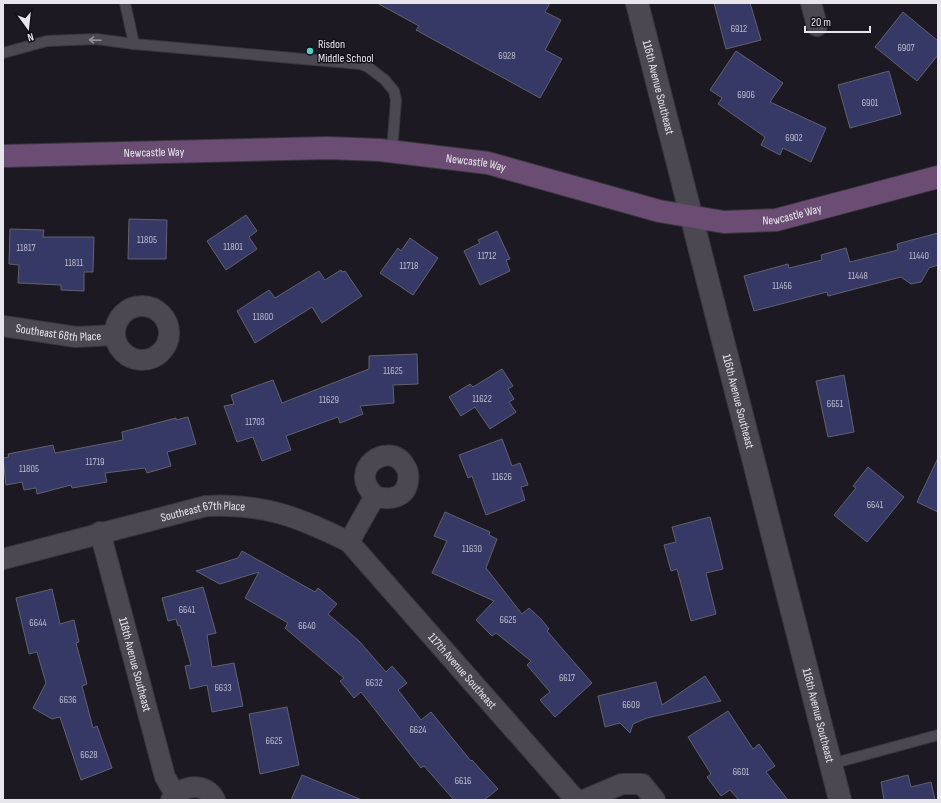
<svg xmlns="http://www.w3.org/2000/svg" width="941" height="803" viewBox="0 0 941 803" font-family="'Sofia Sans Condensed',sans-serif">
<style>
.building{fill:#363966;stroke:#60626e}
.lines{fill:none;stroke-linecap:round;stroke-linejoin:round}
.service-casing{stroke:#38363e;stroke-width:12}
.minor-casing{stroke:#38363e;stroke-width:22}
.tertiary-casing{stroke:#38363e;stroke-width:24}
.secondary-casing{stroke:#38363e;stroke-width:24}
.service{stroke:#4b4852;stroke-width:10}
.minor{stroke:#4b4852;stroke-width:20}
.tertiary{stroke:#4b4852;stroke-width:22}
.secondary{stroke:#6b4d73;stroke-width:22}
.oneway{stroke:#928f98}
.poi-dot{fill:#55cec5;stroke:#141019;stroke-width:1.5}
.labels{text-anchor:middle;stroke-width:3;stroke-linejoin:round;paint-order:stroke}
.number-label{font-size:10px;fill:#bcbbcb}
.poi-label{font-size:12px;fill:#e8e6ed;stroke:#141019;text-anchor:start}
.street-label{font-size:12px;fill:#e8e6ed;stroke:#141019}
</style>
<rect width="100%" height="100%" fill="#1d1923"/>
<g class="building">
<path d="M377,3h173l-5,9 16,8 -16,30 17,9 -22,39 -124,-68 3,-4z"/>
<path d="M714,3h36l11,37 -35,9z"/>
<path d="M903,12l35,29v14l-21,26 -42,-34z"/>
<path d="M736,51l47,32 -13,19 56,26 -15,34 -28,-14 -3,7 -19,-10 4,-8 -47,-33 4,-6 -12,-8z"/>
<path d="M889,71l12,43 -51,14 -12,-43z"/>
<path d="M246,215l11,16 -8,6 8,12 -31,21 -19,-29z"/>
<path d="M129,219l38,1 -1,39h-38z"/>
<path d="M10,229l34,1 -1,7h51l-1,35h-9v19l-23,-1v-5l-43,-2 1,-18 -10,-1z"/>
<path d="M497,231l13,28 -4,1 4,11 -30,14 -16,-34 16,-8 -2,-3z"/>
<path d="M938,233v32l-9,3 -8,14 -10,2 -10,-7 -73,19 -1,-4 -73,19 -10,-35 44,-12 1,4 33,-8 -1,-5 25,-7 4,14 48,-12 -1,-6z"/>
<path d="M410,238l28,20 -25,37 -33,-22 18,-25 3,3z"/>
<path d="M341,270l1,2 3,-1 17,25 -40,27 -10,-16 -57,36 -18,-32 32,-21 6,8 44,-27 6,9z"/>
<path d="M417,354l1,30 -25,1 1,18 -34,3 3,8 -23,9 -2,-6 -52,19 5,14 -29,11 -9,-24 -16,5 -13,-36 10,-2 -3,-9 42,-15 9,23 87,-34v-13z"/>
<path d="M502,369l11,17 -5,3 6,10 -5,3 7,10 -26,17 -15,-22 -14,9 -12,-19 21,-13 3,3z"/>
<path d="M844,375l10,57 -26,5 -12,-56z"/>
<path d="M188,417l8,27 -29,8 4,14 -24,7 -2,-5 -40,5 2,9 -35,6 -1,-3 -34,9 -1,-6 -12,2 -2,-8 -16,3 -3,-27 6,-1 -1,-3 45,-9 2,8 68,-13 -1,-8 54,-14v2z"/>
<path d="M502,439l10,27 8,-3 8,22 -7,2 4,13 -39,15 -14,-39 -4,2 -9,-23z"/>
<path d="M938,458v54l-21,-10z"/>
<path d="M868,467l36,30 -37,45 -33,-27 22,-27 -3,-2z"/>
<path d="M445,512l45,20 -1,3 8,4 -11,29 36,46 7,-6 12,11 8,10 -2,2 45,52 -37,34 -15,-17 10,-8 -23,-27 4,-4 -35,-28 -4,3 -16,-16 18,-19 -62,-28 15,-32 -13,-5z"/>
<path d="M710,517l13,52 -17,4 10,41 -25,7 -14,-52 -6,2 -7,-26 12,-3 -4,-15z"/>
<path d="M242,551l73,41 3,-4 19,16 -9,10 31,27 27,31 6,-6 15,17 -9,7 23,30 10,-8 40,49 1,-1 26,29 -14,11h-30l-30,-34 -3,2 -60,-76 -7,6 -14,-17 4,-3 -59,-50 3,-5 -43,-25 14,-26 -39,12 -24,-13 42,-13z"/>
<path d="M203,587l13,46 -9,2 5,32 22,-4 9,43 -31,6 -5,-27 -17,4 -5,-23 6,-1 -11,-40 -2,1 -2,-7 -8,2 -6,-23z"/>
<path d="M52,589l8,35 14,-4 5,22 -3,1 11,41 -5,2 11,42 4,-2 15,42 -31,12 -21,-63 -8,2 -19,-11 13,-25 -9,-31 -8,2 -13,-56z"/>
<path d="M705,676l16,25 -74,17 -14,6 -3,9 -10,-10 -15,4 -7,-31 58,-14 6,23z"/>
<path d="M287,707l12,58 -39,9 -11,-60z"/>
<path d="M728,711l25,38 6,-5 16,22 -9,6 22,28h-49l-9,-10 -9,6 -14,-19 4,-3 -23,-37z"/>
<path d="M302,775l60,25h-71z"/>
<path d="M908,775l3,12 20,-5 4,18h-51l-3,-18z"/>
</g>
<g class="lines">
<defs>
<g id="service">
<path d="M125,3l9,41 226,20 8,3 17,13 9,11 2,9 -4,51"/>
<path d="M3,53l44,-12 49,-2 38,5"/>
<path d="M831,764l107,-29"/>
</g>
<g id="minor">
<path d="M811,3l6,23"/>
<circle cx="142" cy="333" r="27"/>
<path id="s1" d="M3,326l73,11 39,-2"/>
<path id="s2" d="M100,532l65,245 10,17"/>
<path d="M349,542l26,-46c14,5 31,2 33,-15 1,-6 0,-11 -3,-15 -15,-27 -60,3 -30,30"/>
<path id="s3" d="M3,559l203,-53c57,-3 93,11 143,36l227,258"/>
<path d="M171,800c10,-15 35,-19 44,0"/>
<path d="M584,800l38,-16h20l13,16"/>
</g>
<g id="tertiary">
<path id="s4" d="M637,3l203,797"/>
</g>
<g id="secondary">
<path id="s5" d="M3,156l325,-8 52,2 108,13 171,48 65,11 52,-2 162,-43"/>
</g>
</defs>
<use href="#service" class="service-casing"/>
<use href="#minor" class="minor-casing"/>
<use href="#tertiary" class="tertiary-casing"/>
<use href="#secondary" class="secondary-casing"/>
<use href="#service" class="service"/>
<use href="#minor" class="minor"/>
<use href="#tertiary" class="tertiary"/>
<use href="#secondary" class="secondary"/>
</g>
<defs><path id="oneway-shaft" d="M-6 0H5M1.5-3L5.5 0L1.5 3" fill="none" stroke-width="1.6" stroke-linecap="round" stroke-linejoin="round"/></defs>
<use class="oneway" href="#oneway-shaft" transform="translate(95 40) rotate(-178)"/>
<circle class="poi-dot" cx="310" cy="51" r="4"/>
<g class="labels">
<g class="number-label">
<text x="739" y="32">6912</text>
<text x="906" y="51">6907</text>
<text x="507" y="59">6928</text>
<text x="746" y="98">6906</text>
<text x="870" y="106">6901</text>
<text x="794" y="141">6902</text>
<text x="147" y="243">11805</text>
<text x="233" y="250">11801</text>
<text x="26" y="251">11817</text>
<text x="487" y="259">11712</text>
<text x="919" y="259">11440</text>
<text x="74" y="266">11811</text>
<text x="409" y="269">11718</text>
<text x="858" y="279">11448</text>
<text x="782" y="289">11456</text>
<text x="263" y="320">11800</text>
<text x="393" y="374">11625</text>
<text x="482" y="402">11622</text>
<text x="329" y="403">11629</text>
<text x="835" y="407">6651</text>
<text x="255" y="425">11703</text>
<text x="95" y="465">11719</text>
<text x="29" y="472">11805</text>
<text x="502" y="480">11626</text>
<text x="875" y="508">6641</text>
<text x="472" y="552">11630</text>
<text x="187" y="613">6641</text>
<text x="508" y="623">6625</text>
<text x="38" y="626">6644</text>
<text x="307" y="629">6640</text>
<text x="567" y="681">6617</text>
<text x="374" y="686">6632</text>
<text x="223" y="691">6633</text>
<text x="68" y="703">6636</text>
<text x="631" y="708">6609</text>
<text x="418" y="733">6624</text>
<text x="274" y="744">6625</text>
<text x="89" y="758">6628</text>
<text x="741" y="775">6601</text>
<text x="463" y="784">6616</text>
</g>
<g class="poi-label">
<text x="318" y="48">Risdon<tspan x="318" dy="14">Middle School</tspan></text>
</g>
<g class="street-label">
<text dy="4" stroke="none"><textPath href="#s4" startOffset="87">116th Avenue Southeast</textPath></text>
<text dy="4" stroke="none"><textPath href="#s5" startOffset="151">Newcastle Way</textPath></text>
<text dy="4" stroke="none"><textPath href="#s5" startOffset="474">Newcastle Way</textPath></text>
<text dy="4" stroke="none"><textPath href="#s5" startOffset="798">Newcastle Way</textPath></text>
<text dy="4" stroke="none"><textPath href="#s1" startOffset="56">Southeast 68th Place</textPath></text>
<text dy="4" stroke="none"><textPath href="#s4" startOffset="411">116th Avenue Southeast</textPath></text>
<text dy="4" stroke="none"><textPath href="#s3" startOffset="206">Southeast 67th Place</textPath></text>
<text dy="4" stroke="none"><textPath href="#s2" startOffset="137">118th Avenue Southeast</textPath></text>
<text dy="4" stroke="none"><textPath href="#s3" startOffset="531">117th Avenue Southeast</textPath></text>
<text dy="4" stroke="none"><textPath href="#s4" startOffset="735">116th Avenue Southeast</textPath></text>
</g>
</g>
<rect width="941" height="803" fill="none" stroke="#e8e6ed" stroke-width="8"/>
<g transform="translate(28 28) rotate(165)" stroke="#141019" stroke-width="3" paint-order="stroke">
<path d="M0-3L7 15L0 10L-7 15Z" fill="#e8e6ed"/>
<text y="-6" font-size="11" font-weight="bold" text-anchor="middle" fill="#e8e6ed">N</text>
</g>
<path d="M805 26v6h65v-6" fill="none" stroke="#e8e6ed" stroke-width="2"/>
<text x="811" y="26" font-size="12" fill="#e8e6ed" stroke="#141019" stroke-width="3" paint-order="stroke">20 m</text>
</svg>
